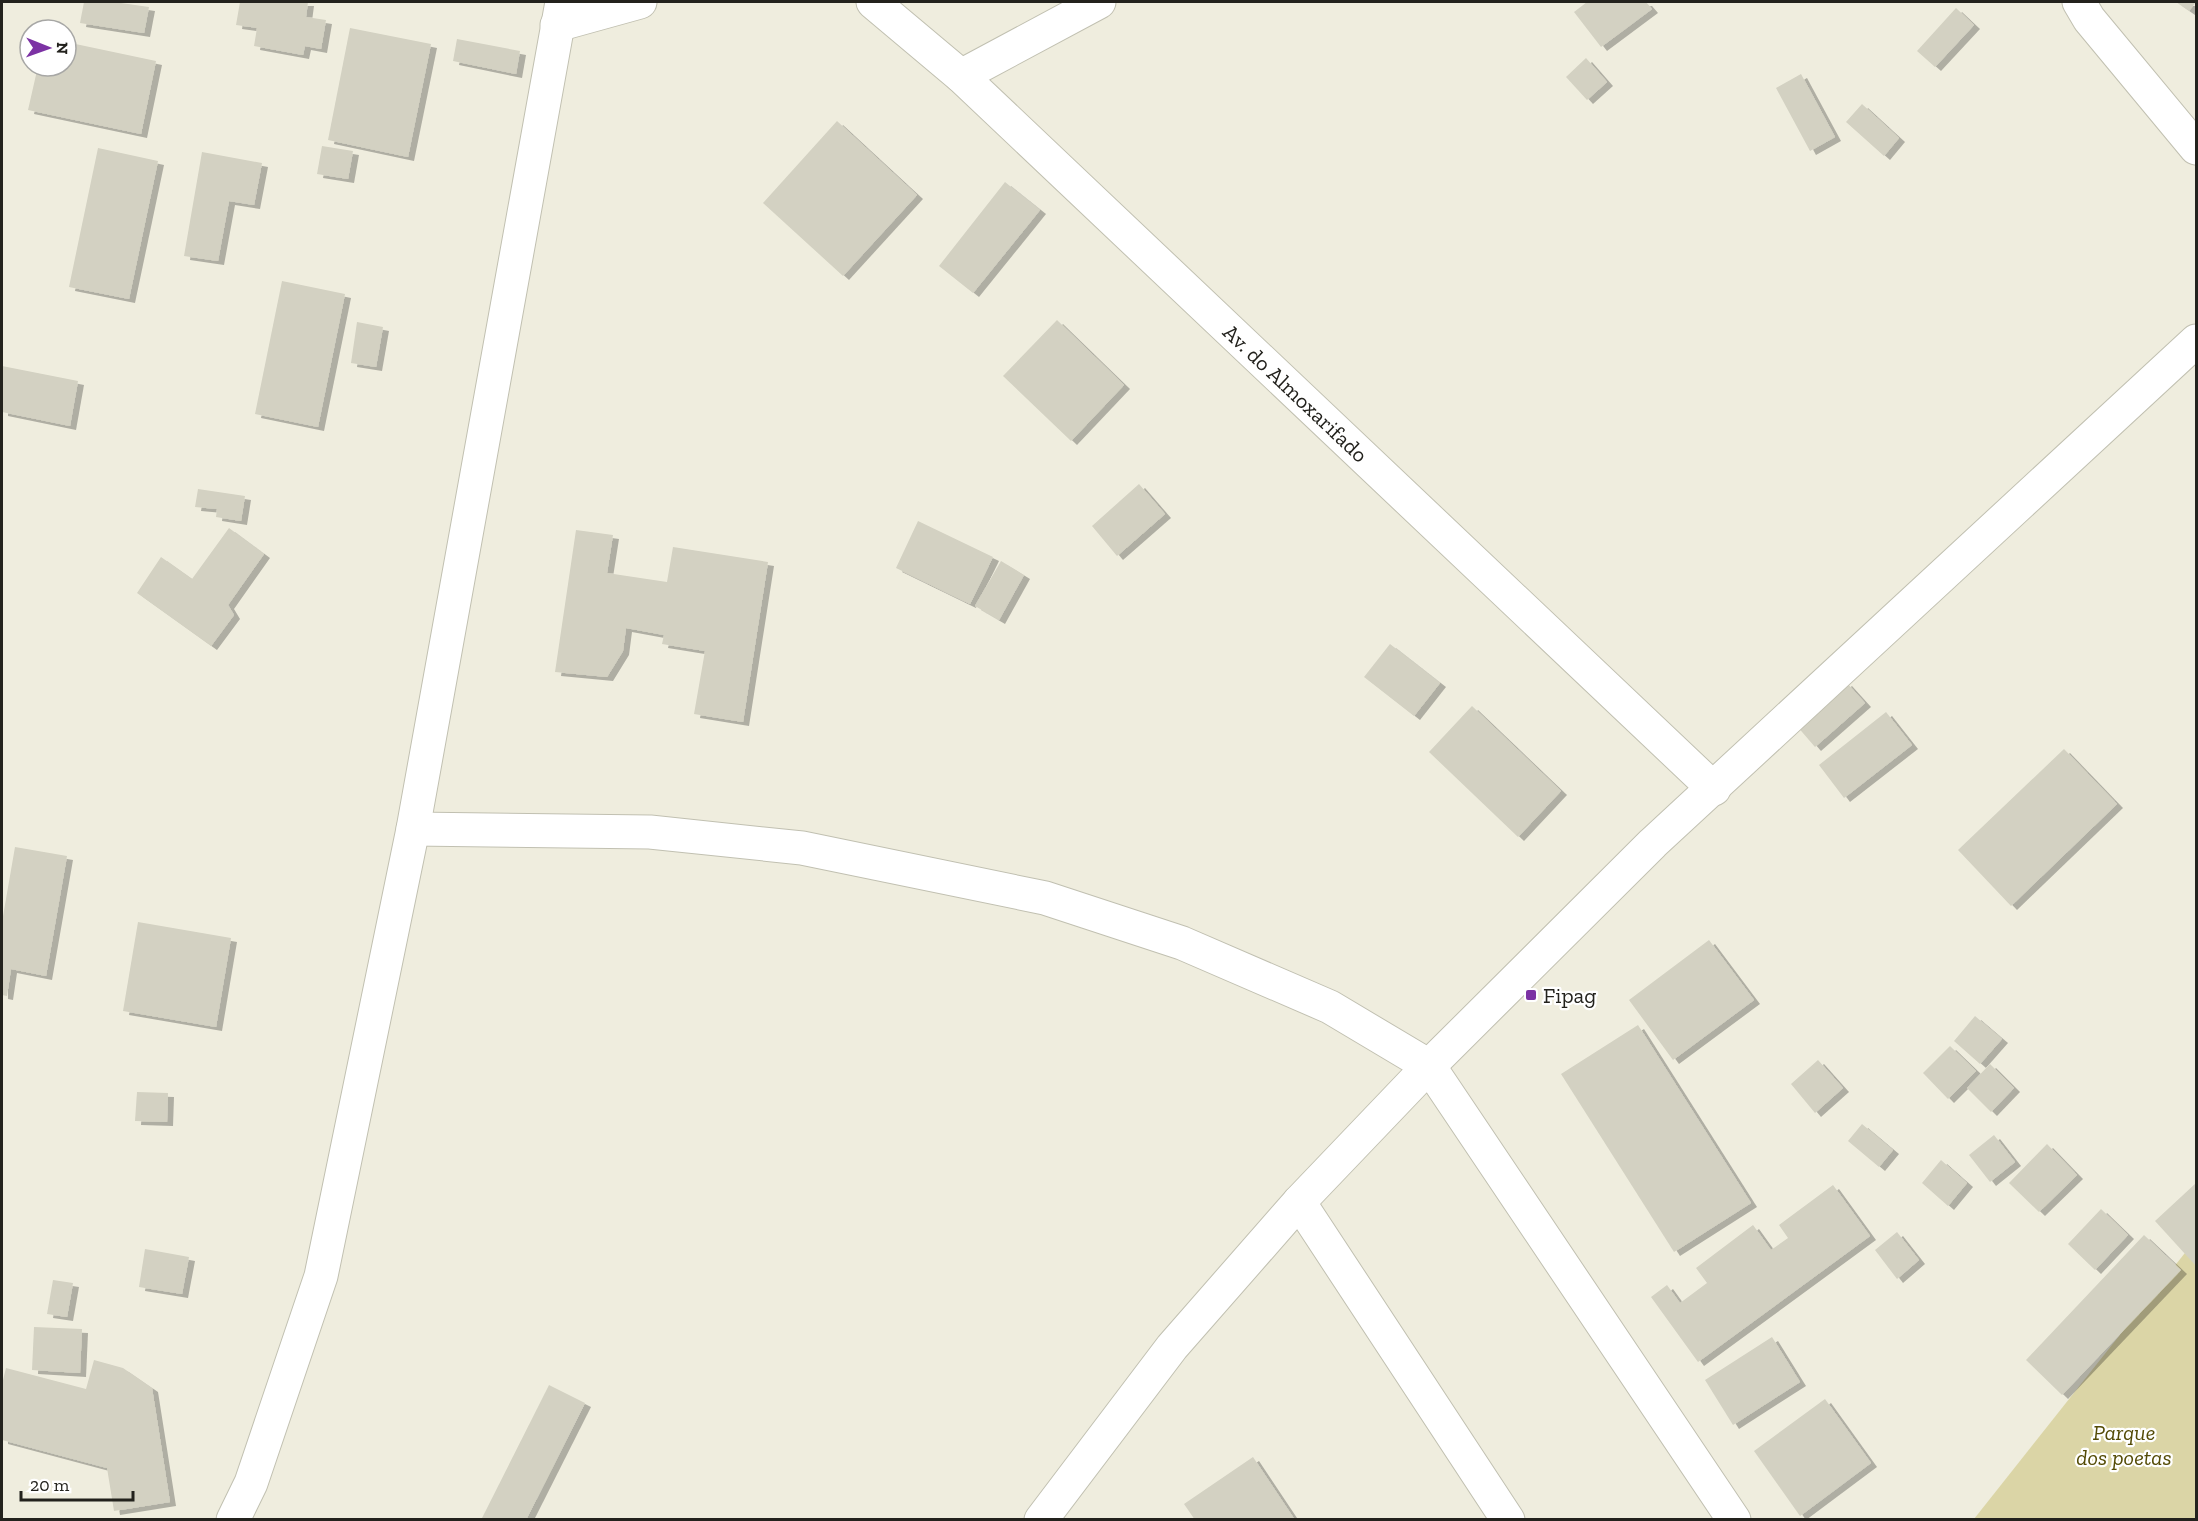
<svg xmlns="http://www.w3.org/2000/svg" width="2198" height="1521" viewBox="0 0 2198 1521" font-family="'Zilla Slab',serif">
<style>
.green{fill:#dbd5a6}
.building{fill:#d3d1c2;filter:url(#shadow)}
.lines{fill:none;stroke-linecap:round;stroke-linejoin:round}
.street-casing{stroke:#c1c0b1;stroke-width:35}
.street{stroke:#fff;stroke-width:33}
.poi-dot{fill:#7c32a4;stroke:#fff;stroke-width:2}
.labels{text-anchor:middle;stroke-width:4.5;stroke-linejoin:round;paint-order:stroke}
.street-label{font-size:22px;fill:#23221d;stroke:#fff}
.poi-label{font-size:22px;fill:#23221d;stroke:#fff;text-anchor:start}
.park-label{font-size:22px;font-style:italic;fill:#544b06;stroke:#fff}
</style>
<defs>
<filter id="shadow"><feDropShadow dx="6" dy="4" stdDeviation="0" flood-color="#0004"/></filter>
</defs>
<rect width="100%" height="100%" fill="#efedde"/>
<path class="green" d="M2196,1239v280h-222z"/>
<g class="building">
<path d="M84,2h30l35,5 -5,26 -64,-10z"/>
<path d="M240,2h68l-2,15 20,3 -5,29 -16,-3 -2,9 -49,-9 3,-18 -21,-3z"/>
<path d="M1587,2h59l6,7 -51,38 -27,-35z"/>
<path d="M2176,2h20l-7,9z"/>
<path d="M1956,8l18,17 -39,42 -18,-16z"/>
<path d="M350,28l81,16 -23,113 -80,-17z"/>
<path d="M457,39l63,12 -4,23 -63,-13z"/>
<path d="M66,42l90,19 -15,73 -113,-24 10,-44h28z"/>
<path d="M1586,58l21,24 -20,18 -21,-23z"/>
<path d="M1801,74l34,63 -25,14 -34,-63z"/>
<path d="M1862,104l37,34 -15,18 -38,-34z"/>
<path d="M837,121l80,74 -74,81 -80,-73z"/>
<path d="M322,146l31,5 -5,28 -31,-5z"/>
<path d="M98,148l60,13 -29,138 -60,-12z"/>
<path d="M202,152l60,11 -8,42 -25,-4 -11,60 -34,-5z"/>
<path d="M1005,182l35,28 -67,83 -34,-27z"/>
<path d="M282,281l63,13 -27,133 -63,-13z"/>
<path d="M1057,320l67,65 -53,56 -68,-65z"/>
<path d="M357,322l26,5 -7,40 -25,-4z"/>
<path d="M2,366l76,15 -8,45 -68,-14z"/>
<path d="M1139,484l26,30 -48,42 -25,-30z"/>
<path d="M198,489l47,7 -4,25 -25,-4 1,-8 -22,-2z"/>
<path d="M918,521l75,36 -23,47 -74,-36z"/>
<path d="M229,528l35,26 -36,51 6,10 -23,31 -74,-53 24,-36 31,22z"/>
<path d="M576,530l37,5 -6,38 60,9 6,-35 95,15 -25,160 -49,-8 11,-63 -43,-7 2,-9 -38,-7 -3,23 -16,26 -52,-5z"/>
<path d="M1001,561l23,14 -25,45 -24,-14z"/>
<path d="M1390,644l50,39 -26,33 -50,-39z"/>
<path d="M1846,682l19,21 -50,44 -19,-22z"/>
<path d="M1472,706l89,85 -43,46 -89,-85z"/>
<path d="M1886,712l26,33 -68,53 -25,-33z"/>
<path d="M2064,749l53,55 -106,102 -53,-56z"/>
<path d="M15,847l52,9 -21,120 -35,-7 -4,27 -5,-1v-73z"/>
<path d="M138,922l93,16 -15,89 -93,-16z"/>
<path d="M1709,940l45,60 -81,60 -44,-60z"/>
<path d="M1975,1016l27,23 -22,25 -26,-23z"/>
<path d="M1638,1025l113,178 -77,49 -113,-178z"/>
<path d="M1950,1046l26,25 -28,28 -25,-26z"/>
<path d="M1818,1060l25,28 -28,25 -24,-29z"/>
<path d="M1990,1064l24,24 -23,24 -24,-24z"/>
<path d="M137,1092l31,1 -1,29 -32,-1z"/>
<path d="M1862,1124l31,26 -14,17 -31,-26z"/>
<path d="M1994,1135l21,27 -25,20 -21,-27z"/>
<path d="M2047,1144l30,31 -38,37 -30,-29z"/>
<path d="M1941,1160l26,23 -19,23 -26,-23z"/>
<path d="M2196,1183v83l-41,-45z"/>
<path d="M1833,1185l37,51 -172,126 -47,-65 16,-12 13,18 27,-20 -11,-15 57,-43 18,25 17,-12 -9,-13z"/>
<path d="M2101,1209l27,26 -33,35 -27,-26z"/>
<path d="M1897,1232l22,28 -22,19 -22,-29z"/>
<path d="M2144,1235l37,35 -119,125 -36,-35z"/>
<path d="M145,1249l44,8 -7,37 -43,-7z"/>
<path d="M53,1280l20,3 -6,34 -20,-3z"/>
<path d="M34,1327l48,2 -2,44 -48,-3z"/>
<path d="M1772,1337l28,45 -67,43 -28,-45z"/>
<path d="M94,1360l29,8 29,20 18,114 -56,9 -7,-43 -105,-28v-56l4,-16 80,21z"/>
<path d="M549,1385l36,18 -59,117h-45z"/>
<path d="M1825,1399l46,64 -71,53 -46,-65z"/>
<path d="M1253,1457l42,63h-100l-11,-16z"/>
</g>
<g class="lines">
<defs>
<g id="street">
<path id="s1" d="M873,2l88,74 753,713"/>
<path d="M2079,2l10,17 107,129"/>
<path d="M557,25l83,-23"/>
<path d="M961,76l138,-74"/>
<path d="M413,829l237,3 152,16 243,50 137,45 148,64 99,59 305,454"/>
<path d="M1299,1202l209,318"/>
<path d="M233,1520l18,-37 70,-207 92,-447 149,-827"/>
<path d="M1041,1520l131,-173 127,-145 130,-136 224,-223 543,-502"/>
</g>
</defs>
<use href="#street" class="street-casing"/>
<use href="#street" class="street"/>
</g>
<rect class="poi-dot" x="1525" y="989" width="12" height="12" rx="3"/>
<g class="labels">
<g class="street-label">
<text dy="8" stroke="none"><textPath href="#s1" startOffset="576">Av. do Almoxarifado</textPath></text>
</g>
<g class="poi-label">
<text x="1543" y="1003">Fipag</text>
</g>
<g class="park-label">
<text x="2124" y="1440">Parque<tspan x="2124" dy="25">dos poetas</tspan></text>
</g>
</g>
<rect width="2198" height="1521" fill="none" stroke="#23221d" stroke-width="6"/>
<g transform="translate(48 48) rotate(91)"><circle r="28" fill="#ffffff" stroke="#a7a7a5" stroke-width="1.5"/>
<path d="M0-4.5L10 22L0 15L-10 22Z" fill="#7c32a4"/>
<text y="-9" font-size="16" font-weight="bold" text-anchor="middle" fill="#23221d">N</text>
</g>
<path d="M21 1491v9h112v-9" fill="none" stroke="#23221d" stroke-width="3"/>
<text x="30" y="1491" font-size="18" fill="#23221d" stroke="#ffffff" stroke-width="4.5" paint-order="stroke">20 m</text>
</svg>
